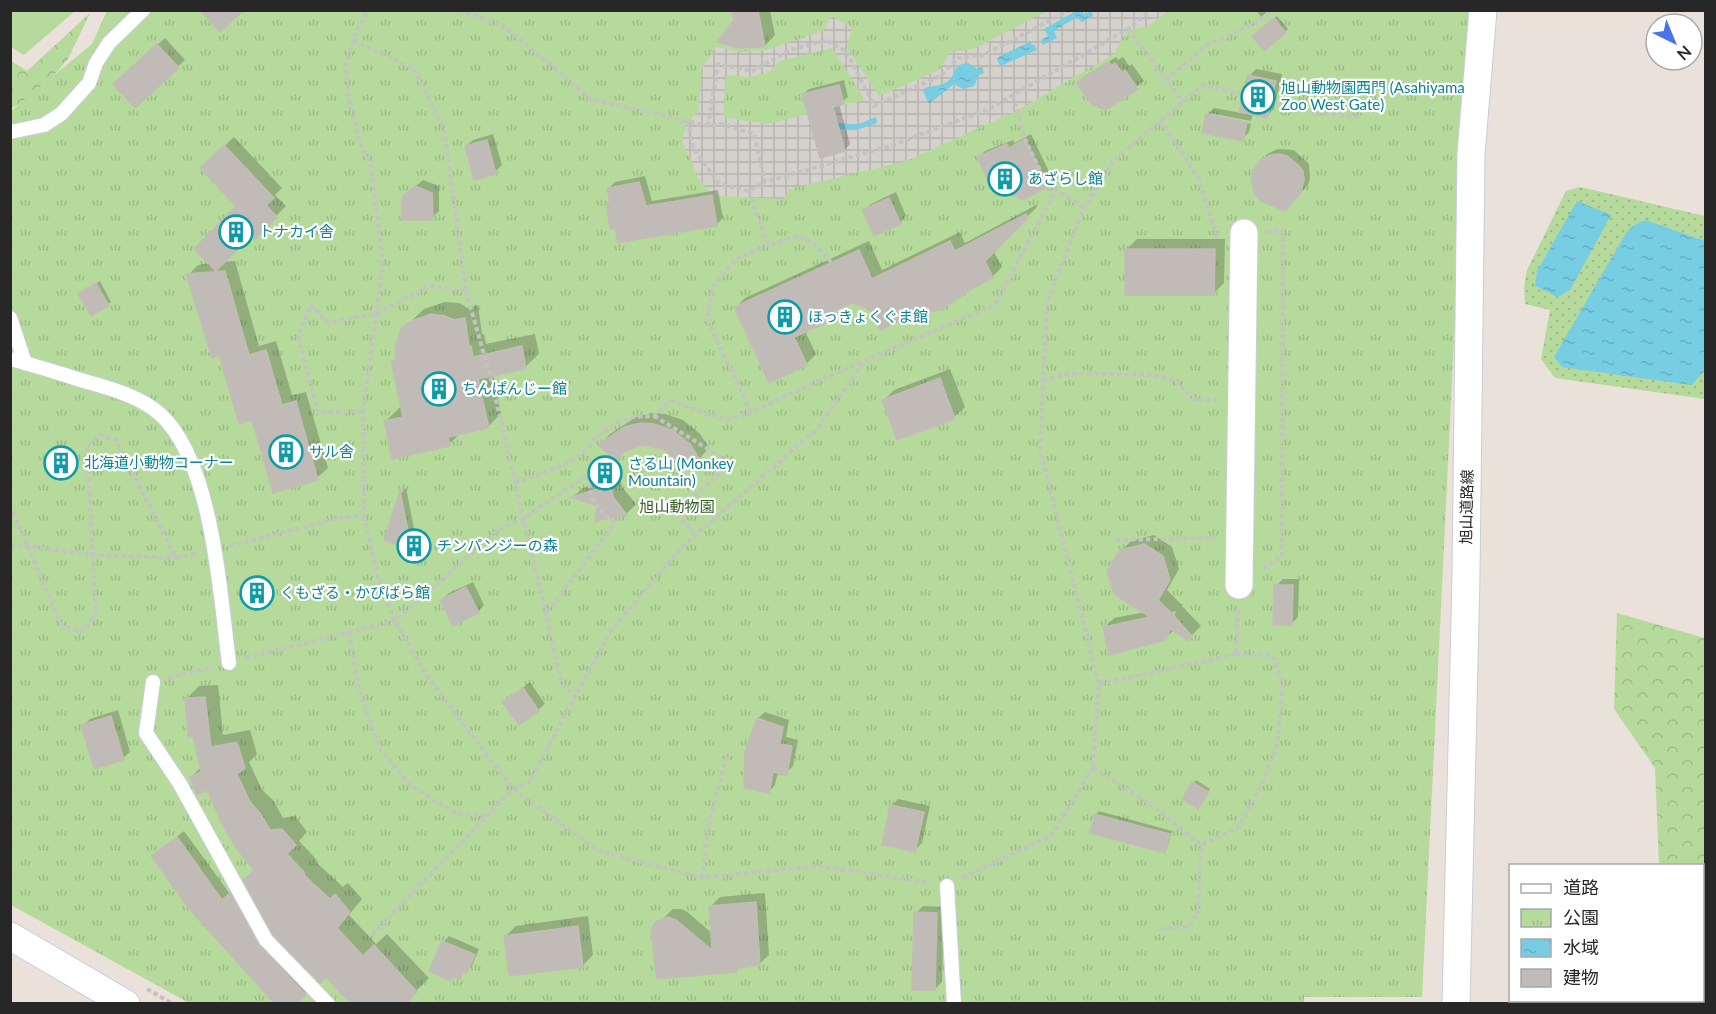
<svg xmlns="http://www.w3.org/2000/svg" width="1716" height="1014" viewBox="0 0 1716 1014" font-family="Lato,'Noto Sans JP',sans-serif">
<style>
.grass{fill:url(#grass-dots)}
.forest{fill:url(#forest-crowns)}
.park{fill:url(#park-tufts)}
.garden{fill:#b6da9c}
.plaza{fill:url(#plaza-grid);fill-rule:evenodd}
.water{fill:url(#water-ripples)}
.shadow{fill:#0003}
.building{fill:#c1bbb7;stroke:#c3bdb4;stroke-width:1.5}
.lines{fill:none;stroke-linecap:round;stroke-linejoin:round}
.lane-casing{stroke:#c9cdd8;stroke-width:16}
.street-casing{stroke:#c9cdd8;stroke-width:29}
.path{stroke:#c3c3c3;stroke-width:4;stroke-dasharray:4.5 3;stroke-linecap:butt}
.lane{stroke:#fff;stroke-width:14}
.street{stroke:#fff;stroke-width:27}
.labels{text-anchor:middle;stroke-width:4.5;stroke-linejoin:round;paint-order:stroke}
.culture-label{font-size:15px;fill:#0d838f;stroke:#fff;text-anchor:start}
.park-label{font-size:15px;fill:#315c20;stroke:#fff}
.street-label{font-size:15px;fill:#272727;stroke:#fff}
</style>
<defs>
<pattern id="grass-dots" width="8" height="8" patternUnits="userSpaceOnUse" patternTransform="scale(1.5)"><rect width="8" height="8" fill="#b6da9c"/><path d="M2 2h.1M6 6h.1" fill="none" stroke="#9cbb86" stroke-width="1.8" stroke-linecap="round"/></pattern>
<pattern id="forest-crowns" width="20" height="18" patternUnits="userSpaceOnUse" patternTransform="scale(1.5)"><rect width="20" height="18" fill="#b6da9c"/><path d="M2 6a3 3 0 1 1 6 0M12 15a3 3 0 1 1 6 0" fill="none" stroke="#9cbb86"/></pattern>
<pattern id="park-tufts" width="24" height="20" patternUnits="userSpaceOnUse" patternTransform="scale(1.5)"><rect width="24" height="20" fill="#b6da9c"/><path d="M3 7l-1-3M5 7V3M7 7l1-3M15 17l-1-3M17 17v-4M19 17l1-3" fill="none" stroke="#9cbb86"/></pattern>
<pattern id="plaza-grid" width="8" height="8" patternUnits="userSpaceOnUse" patternTransform="scale(1.5)"><rect width="8" height="8" fill="#d5d1cc"/><path d="M0 4h8M4 0v8" fill="none" stroke="#b7b3af"/></pattern>
<pattern id="water-ripples" width="26" height="14" patternUnits="userSpaceOnUse" patternTransform="scale(1.5)"><rect width="26" height="14" fill="#77cde1"/><path d="M2 4q2-2 4 0t4 0M15 11q2-2 4 0t4 0" fill="none" stroke="#67b0c1"/></pattern>
</defs>
<rect width="100%" height="100%" fill="#e9e1da"/>
<path class="grass" d="M1580,187l125,29v183l-150,-21 -14,-19 9,-49 -25,-6 -1,-17 3,-17 39,-79z"/>
<g class="forest">
<path d="M90,13l-22,46 -34,40 -23,9v-47l16,10z"/>
<path d="M1617,613l88,25v255l-2,1 -1,-28 -43,-1 -4,-97 -41,-59z"/>
</g>
<path class="park" d="M107,11h1363l-48,986h-118v7l-1115,-1 -178,-98v-794l81,-67z"/>
<path class="garden" d="M10,11l1,-1 64,1 -51,44 -13,-8z"/>
<path class="plaza" d="M1047,11h121l-21,16 -19,2 -14,25 -96,56 -111,51 -117,28 -7,10 -65,-3 -10,-6 -10,-12 -16,-38 6,-19 10,-9 4,-43 14,-22 24,5 26,-2 57,-19 9,-15 20,12 -5,20 32,48 60,-26 13,-19 22,-2zM832,48l33,52 -98,24 -44,-7 3,-42 25,2 18,-5 11,-11z"/>
<g class="water">
<path d="M1076,11h6l2,3 7,-3 2,5 -11,6 -5,-5 -23,14 3,7 -14,7 -2,-5 7,-4 -4,-7z"/>
<path d="M1030,42l2,3 2,-1 3,6 -37,16 -3,-7 3,-3z"/>
<path d="M968,63l9,6 5,-2 2,6 -5,2 -5,11 -11,3 -9,-5 -25,20 -6,-13 2,-3c8,-3 16,-1 23,-7 10,-7 2,-16 20,-18z"/>
<path d="M876,117l1,6 -20,7 -25,-1 -19,11 -1,-8c16,-15 27,-6 46,-8 6,-1 12,-5 18,-7z"/>
<path d="M1577,201l34,14 -41,75 -12,7 -23,-11 2,-15z"/>
<path d="M1645,220l60,21v130l-14,14 -129,-18 -8,-10 72,-124 7,-7z"/>
</g>
<g class="shadow">
<path d="M733,10h41l-4,1 5,24 -10,11 -30,-25z"/>
<path d="M1256,10h13l-8,7z"/>
<path d="M1277,16l11,13 -3,3 -28,1z"/>
<path d="M165,38l20,22 -50,46 -13,-29z"/>
<path d="M1116,57l2,3 5,-3 6,9 3,-2 12,17 -35,25 -31,-23 7,-7z"/>
<path d="M1256,69l26,5 -8,35 -7,7 -14,-3 -2,8 -41,-8v3l41,8 -2,8 -7,7 -35,-24 7,-7 27,5 8,-37z"/>
<path d="M844,80l4,17 -9,7 11,40 -5,6 -24,6 -18,-62 6,-5z"/>
<path d="M493,134l9,31 -7,7 -29,-26 7,-6z"/>
<path d="M1031,134l22,46 -6,6 -68,-29 6,-6 28,-11 2,3z"/>
<path d="M234,137l48,51 -7,7 11,11 -31,31 -4,-3 -28,28 12,-1 24,85 17,-5 16,54 14,-3 22,76 -11,10 -64,-60 -33,-65 -32,-78 10,-10 13,-2 27,-57 -36,-38z"/>
<path d="M1278,149l16,1 15,14 1,15 -2,6 -16,17 -31,-42 8,-7z"/>
<path d="M645,176l7,25 66,-11 5,28 -6,6 -98,17 -12,-38 4,-3 -2,-12 6,-6z"/>
<path d="M423,180l16,6v25l-7,7 -21,-28z"/>
<path d="M896,192l10,24 -6,7 -36,-13 7,-6z"/>
<path d="M1036,205l1,2 -44,43 9,17 -10,10 -121,30 -19,-5 -14,6 -13,14 -20,9 11,23 -10,10 -70,-57 9,-9 124,-57 13,29 78,-38 5,11z"/>
<path d="M1137,239h88l-1,44 -10,10 -88,-43z"/>
<path d="M100,281l11,21 -19,12 -9,-23z"/>
<path d="M445,302l14,1 9,5 10,-3 4,29h2l2,10 49,-10 4,20 -14,13 -32,7 8,39 -13,14 -27,6 -12,11 -63,-23 13,-13 3,-1 -10,-45 5,-5 5,-27 22,-21z"/>
<path d="M950,369l15,38 -11,10 -70,-17 10,-10z"/>
<path d="M652,413l13,1 18,6 17,14 9,14 -10,11 -25,-3 -11,-8 -21,-4 -42,1 10,-11 26,-17z"/>
<path d="M609,471l6,7 5,-2 2,11 14,17 -9,9 -30,6 1,-15 -24,-8 9,-8 17,-6z"/>
<path d="M406,488l11,55 -5,5 -26,-8 16,-48z"/>
<path d="M1154,535l18,12 7,22 -12,21 14,14h2l-1,2 19,20 -13,13 -14,-9 -9,8 -60,-10 9,-10 31,-6 -24,-61 10,-10z"/>
<path d="M1283,579h16l-1,38 -7,7 -15,-38z"/>
<path d="M473,582l11,23 -6,7 -36,-12 7,-7z"/>
<path d="M530,682l15,22 -7,6 -34,-8z"/>
<path d="M218,685l5,50 27,-5 7,24 -8,8 13,28 11,10 10,18 12,-2 12,16 -8,9 17,18 1,4 26,24 5,-4 14,16 -13,16 27,29 11,-10 42,44 -26,26 -147,-134 -48,-82 -17,-11 10,-10 -15,-68 13,-13z"/>
<path d="M118,710l12,42 -7,6 -40,-32 7,-7z"/>
<path d="M765,712l24,8 -3,17 12,3 -5,26 -7,7 -8,-2 -3,14 -6,7 -23,-40 12,-34z"/>
<path d="M1196,780l14,9 -9,15 -17,-6z"/>
<path d="M898,799l32,7 -8,37 -7,7 -23,-44z"/>
<path d="M1099,811l73,20 -5,18 -3,3 -72,-20 4,-18z"/>
<path d="M184,831l46,63 7,-7 29,52 46,48 -18,17 -141,-148z"/>
<path d="M765,893l4,62 -10,9 -19,3 -3,3 -79,7 -5,-49 20,-19h8l5,2 27,23 -2,-28 9,-9z"/>
<path d="M923,906l21,1 -2,75 -7,7 -19,-76z"/>
<path d="M588,916l5,39 -10,10 -77,-29 10,-10z"/>
<path d="M449,936l30,13 -7,17 -13,11 -5,-1 -3,3 -8,-37z"/>
</g>
<g class="building">
<path d="M200,10h44l-24,22z"/>
<path d="M731,10h27l7,37 -27,1 -21,-6 17,-22z"/>
<path d="M1274,18l12,15 -22,18 -12,-15z"/>
<path d="M157,44l22,24 -44,40 -22,-24z"/>
<path d="M1109,62l2,4 4,-3 7,9 3,-2 13,19 -29,19 -5,1 -12,-4 -16,-22z"/>
<path d="M1248,75l28,6 -9,37 -28,-6z"/>
<path d="M839,85l5,19 -11,3 12,44 -25,7 -18,-64z"/>
<path d="M1206,114l41,8 -4,19 -41,-8z"/>
<path d="M1025,139l23,48 -25,13 -35,-19 -11,-24 30,-13 2,4z"/>
<path d="M487,140l9,34 -22,6 -9,-34z"/>
<path d="M224,145l50,53 -8,7 11,12 -22,22 -4,-3 -35,35 -22,-22 42,-43 -36,-38z"/>
<path d="M1280,154l7,2 10,8 6,7 1,9 -3,13 -16,18 -25,-10 -6,-8 -3,-14 2,-8 7,-11 10,-5z"/>
<path d="M639,182l7,24 66,-11 5,31 -99,17 -3,-15 -5,1 -4,-26 4,-1 -3,-14z"/>
<path d="M415,186l17,7 1,27h-31v-23z"/>
<path d="M889,198l12,26 -27,12 -12,-26z"/>
<path d="M1026,214l2,4 -43,43 8,17 -21,11 -28,19 -44,13 -20,9 -10,-21 -18,-6 -16,7 -10,13 -32,14 13,28 -38,18 -35,-76 125,-57 13,29 78,-38 5,10z"/>
<path d="M1125,249h90l-1,46h-89z"/>
<path d="M225,271l24,84 17,-5 16,55 14,-4 22,79 -45,13 -21,-73 -13,4 -20,-69 -7,3 -26,-84z"/>
<path d="M96,283l13,23 -18,10 -13,-22z"/>
<path d="M431,314l14,2 9,4 11,-2 4,29 2,-1 2,11 49,-11 4,23 -48,10 11,49 -41,9 2,9 -58,13 -8,-38 19,-4 -12,-56 5,-1 -1,-12 6,-19 8,-7z"/>
<path d="M940,378l15,41 -58,21 -15,-40z"/>
<path d="M641,423l13,1 18,6 18,14 10,16 -22,10 -5,-13 -10,-8 -21,-4 -18,7 -8,9 -18,-16 26,-18z"/>
<path d="M599,479l6,8 6,-2 2,12 14,18 -32,6 2,-15 -26,-9 27,-8z"/>
<path d="M400,491l12,59 -28,-10z"/>
<path d="M1144,544l19,12 7,24 -12,20 13,13 4,-1 -1,4 18,20 -3,5 -19,-12 -4,11 -57,15 -6,-28 47,-10 -36,-23 -7,-23 13,-21z"/>
<path d="M1274,585h19l-1,40h-19z"/>
<path d="M466,587l13,26 -26,13 -13,-26z"/>
<path d="M523,688l16,23 -20,14 -17,-23z"/>
<path d="M205,697l6,50 26,-5 8,26 -8,6 13,28 10,11 10,17 12,-1 14,16 -9,9 17,18 1,4 25,23 5,-5 15,18 -13,16 26,28 11,-11 43,47 -12,12h-54l-25,-27 -6,6 -47,-48 -30,-55 11,-10 -18,-22 -13,-22 -16,-36 -10,5 -7,-18 11,-5 -8,-36 -5,1 -3,-39z"/>
<path d="M111,716l13,44 -30,9 -13,-44z"/>
<path d="M757,718l26,9 -3,17 12,2 -5,29 -14,-3 -4,21 -25,-5 1,-36z"/>
<path d="M1192,782l17,10 -11,17 -16,-10z"/>
<path d="M890,805l34,7 -9,40 -33,-7z"/>
<path d="M1094,814l76,20 -5,19 -75,-20z"/>
<path d="M177,837l45,63 8,-7 30,53 46,49 -9,9h-22l-85,-94 -39,-54z"/>
<path d="M756,902l4,63 -26,4 3,3 -80,7 -6,-48 4,-9 13,-5 8,3 36,30 -3,-44z"/>
<path d="M914,912l23,1 -2,77h-23z"/>
<path d="M578,926l5,41 -74,9 -5,-40z"/>
<path d="M442,941l33,14 -8,18 -4,-1 -3,7 -7,-2 -2,4 -22,-10z"/>
</g>
<g class="lines">
<defs>
<g id="lane">
<path d="M10,132l34,-7 17,-11 28,-31 7,-20 13,-20 34,-33"/>
<path d="M10,318l15,45"/>
<path d="M10,359c24,6 48,14 71,21 27,8 57,15 79,34 53,48 60,181 69,249"/>
<path d="M153,682l-7,51 34,51 86,156 62,64"/>
<path d="M947,886l7,118"/>
</g>
<g id="street">
<path d="M1239,585l5,-352"/>
<path d="M10,936l116,68"/>
<path d="M1456,1004l10,-428 5,-422 12,-144"/>
</g>
</defs>
<use href="#lane" class="lane-casing"/>
<use href="#street" class="street-casing"/>
<g class="path">
<path d="M459,10l46,17 86,72 117,27 13,-2 33,10 11,48 128,-37 96,-36 139,-80 23,-19"/>
<path d="M1128,29l55,73"/>
<path d="M1166,80l40,-34 51,-24 16,-12"/>
<path d="M1013,95l12,44 23,48 8,3"/>
<path d="M1160,120l39,59 17,56h4"/>
<path d="M688,121l5,27 26,36 30,7 16,-9"/>
<path d="M708,126l10,-62 34,7 38,-21 36,-10 21,12 27,54 66,-30 18,-18 26,-3 86,-45"/>
<path d="M749,191l19,54"/>
<path d="M466,291l26,92 70,301 13,12"/>
<path d="M1043,380l28,-7 82,2 22,5 20,20h22"/>
<path d="M363,411l-45,2 -20,-77 13,-31 17,18 50,-10 52,-27 36,5 -22,-163 -30,-59 -61,-29 15,-30"/>
<path d="M751,412l-44,-93 6,-32 23,-28 32,-14 31,-9 17,9 15,17"/>
<path d="M654,416l77,47 -55,50 19,21"/>
<path d="M515,483l42,-15 26,-15 13,-15 19,-15 18,-6 21,-1 17,-15 55,19 25,-8 112,-51"/>
<path d="M10,505l51,119 19,8 16,-15 -9,-172 13,-10 16,5 60,118 23,-5"/>
<path d="M364,516l14,61 17,44 32,55 86,113 86,62 103,27 116,-12 113,17"/>
<path d="M1116,540l99,-2"/>
<path d="M10,544l83,11 83,3"/>
<path d="M230,546l110,-28 24,-2 -1,-105 20,-148 -12,-96 -11,-26 -11,-41 -3,-34 7,-26"/>
<path d="M1263,569l19,-13 1,-325 -16,1"/>
<path d="M349,632l10,58 21,59 30,36 47,29 30,2"/>
<path d="M246,658l149,-37 103,-91 24,-11 66,-44c3,26 6,31 27,48l-70,92"/>
<path d="M168,678l45,-11"/>
<path d="M1099,684l137,-30 2,-46"/>
<path d="M1093,767l60,39 48,39 37,-17 24,-44 15,-38 6,-61 -11,-30 -36,-1"/>
<path d="M702,878l6,-51 20,-76"/>
<path d="M963,878l89,-43 41,-68 6,-83 -59,-235 7,-147 37,-94 29,-47 90,-76 120,29 36,3"/>
<path d="M1161,928l28,-1 9,-15 3,-67"/>
<path d="M372,935l141,-146 16,-7 81,-150 71,-84 137,-120 46,-67 131,-56 61,-115 28,18"/>
<path d="M147,989l26,15"/>
</g>
<use href="#lane" class="lane"/>
<use href="#street" class="street"/>
</g>
<defs>
<symbol id="building-ring" viewBox="-11 -11 22 22"><circle r="9.5" fill="#fff" stroke="#0f9aa8" stroke-width="1.5"/><path d="M-4-6H4V6H1V3H-1V6H-4ZM-2.5-4.3h1.7v1.8h-1.7ZM.8-4.3h1.7v1.8H.8ZM-2.5-1h1.7V.8h-1.7ZM.8-1h1.7V.8H.8Z" fill="#0f9aa8"/></symbol>
</defs>
<g fill-rule="evenodd">
<use href="#building-ring" x="1239" y="78" width="38" height="38"/>
<use href="#building-ring" x="986" y="160" width="38" height="38"/>
<use href="#building-ring" x="217" y="213" width="38" height="38"/>
<use href="#building-ring" x="766" y="298" width="38" height="38"/>
<use href="#building-ring" x="420" y="370" width="38" height="38"/>
<use href="#building-ring" x="267" y="433" width="38" height="38"/>
<use href="#building-ring" x="42" y="444" width="38" height="38"/>
<use href="#building-ring" x="586" y="454" width="38" height="38"/>
<use href="#building-ring" x="395" y="527" width="38" height="38"/>
<use href="#building-ring" x="238" y="574" width="38" height="38"/>
</g>
<g class="labels">
<g class="culture-label">
<text x="1281" y="93">旭山動物園西門 (Asahiyama<tspan x="1281" dy="17">Zoo West Gate)</tspan></text>
<text x="1028" y="184">あざらし館</text>
<text x="259" y="237">トナカイ舎</text>
<text x="808" y="322">ほっきょくぐま館</text>
<text x="462" y="394">ちんぱんじー館</text>
<text x="309" y="457">サル舎</text>
<text x="84" y="468">北海道小動物コーナー</text>
<text x="628" y="469">さる山 (Monkey<tspan x="628" dy="17">Mountain)</tspan></text>
<text x="437" y="551">チンパンジーの森</text>
<text x="280" y="598">くもざる・かぴばら館</text>
</g>
<g class="park-label">
<text x="677" y="512">旭山動物園</text>
</g>
<g class="street-label">
<text transform="translate(1467 507) rotate(-89)" y="5">旭山道路線</text>
</g>
</g>
<rect width="1716" height="1014" fill="none" stroke="#272727" stroke-width="24"/>
<rect x="1509" y="864" width="195" height="138" fill="#ffffff" stroke="#a9a9a9" stroke-width="1.5"/>
<rect x="1521" y="884" width="30" height="9" fill="#ffffff" stroke="#a9a9a9" stroke-width="1.5"/>
<text x="1563" y="894" font-size="18" fill="#272727">道路</text>
<rect x="1521" y="909" width="30" height="18" fill="url(#park-tufts)" stroke="#a9a9a9" stroke-width="1.5"/>
<text x="1563" y="924" font-size="18" fill="#272727">公園</text>
<rect x="1521" y="939" width="30" height="18" fill="url(#water-ripples)" stroke="#a9a9a9" stroke-width="1.5"/>
<text x="1563" y="954" font-size="18" fill="#272727">水域</text>
<rect x="1521" y="969" width="30" height="18" fill="#c1bbb7" stroke="#a9a9a9" stroke-width="1.5"/>
<text x="1563" y="984" font-size="18" fill="#272727">建物</text>
<g transform="translate(1674 42) rotate(137)"><circle r="28" fill="#ffffff" stroke="#a9a9a9" stroke-width="1.5"/>
<path d="M0-4.5L10 22L0 15L-10 22Z" fill="#4973e6"/>
<text y="-9" font-size="16" font-weight="bold" text-anchor="middle" fill="#272727">N</text>
</g>
</svg>
